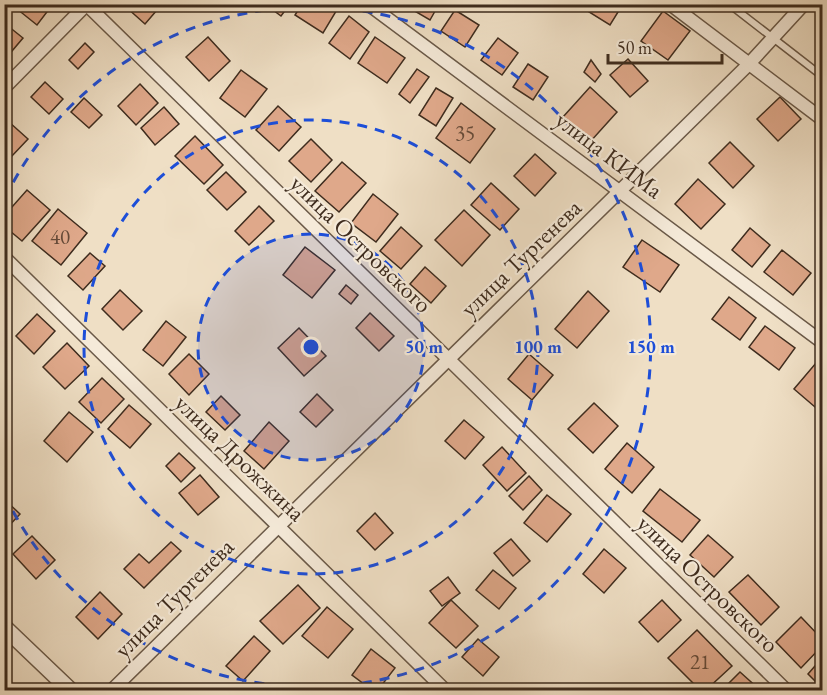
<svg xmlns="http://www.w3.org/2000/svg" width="827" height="695" viewBox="0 0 827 695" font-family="'EB Garamond',serif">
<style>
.building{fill:#dfa88a;stroke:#3e2c1e;stroke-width:1.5}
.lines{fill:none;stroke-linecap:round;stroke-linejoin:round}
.service-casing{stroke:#6a5948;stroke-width:9}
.minor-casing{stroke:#6a5948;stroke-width:15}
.tertiary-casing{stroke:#6a5948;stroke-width:18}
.service{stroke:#f5ead9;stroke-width:6}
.minor{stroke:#f5ead9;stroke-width:12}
.tertiary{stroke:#f5ead9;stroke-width:15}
.ring{fill:none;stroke:#1d4ed8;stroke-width:3;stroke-dasharray:10 8}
.labels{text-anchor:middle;stroke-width:4.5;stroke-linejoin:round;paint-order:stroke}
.number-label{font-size:21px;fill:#664b39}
.street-label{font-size:24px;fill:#3e2c1e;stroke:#f5ead9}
.centre{fill:#1d4ed8;stroke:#f5ead9;stroke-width:3}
.ring-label{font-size:18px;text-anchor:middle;font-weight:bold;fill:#1d4ed8;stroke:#f5ead9;stroke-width:4.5;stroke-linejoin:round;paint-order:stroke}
</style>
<rect width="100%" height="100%" fill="#efdfc5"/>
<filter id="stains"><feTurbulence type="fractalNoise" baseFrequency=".00333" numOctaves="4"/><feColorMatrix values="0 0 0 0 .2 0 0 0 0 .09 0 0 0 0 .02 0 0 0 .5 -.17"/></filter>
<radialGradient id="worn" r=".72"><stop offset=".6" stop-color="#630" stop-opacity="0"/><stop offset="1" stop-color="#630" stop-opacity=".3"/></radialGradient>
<g class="building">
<path d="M21,4h32l-16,21 -20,-16z"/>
<path d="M129,4h21l7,6 -12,14 -19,-17z"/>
<path d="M265,4h25l-9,12z"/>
<path d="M302,4h30l6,4 -15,25 -28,-18z"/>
<path d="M407,4h32l-9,16 -24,-14z"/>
<path d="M582,4h41l-13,21 -29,-18z"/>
<path d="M455,10l24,15 -14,22 -24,-16z"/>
<path d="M663,11l27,20 -22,29 -27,-19z"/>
<path d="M349,16l20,16 -19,27 -21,-16z"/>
<path d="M8,26l15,12 -17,20 -2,-28z"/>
<path d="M208,37l22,24 -21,20 -23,-24z"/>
<path d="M375,37l30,21 -18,25 -29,-20z"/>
<path d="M498,38l20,15 -16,22 -21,-15z"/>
<path d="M85,43l9,9 -16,17 -9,-9z"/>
<path d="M628,59l20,22 -18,16 -20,-22z"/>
<path d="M591,60l10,14 -6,8 -11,-10z"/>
<path d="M528,64l20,13 -15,23 -20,-13z"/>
<path d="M417,69l12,8 -19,26 -11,-9z"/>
<path d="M241,70l26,19 -22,28 -25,-19z"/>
<path d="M45,82l18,17 -14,15 -18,-17z"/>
<path d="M140,84l18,19 -22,22 -18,-19z"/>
<path d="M590,87l27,25 -27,30 -27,-25z"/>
<path d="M436,88l17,10 -17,28 -17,-11z"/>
<path d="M780,97l21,22 -23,22 -21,-22z"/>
<path d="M84,98l18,17 -13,13 -18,-16z"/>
<path d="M461,103l34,26 -25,34 -34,-25z"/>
<path d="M278,106l23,21 -22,24 -23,-21z"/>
<path d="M164,107l15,17 -24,21 -14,-17z"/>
<path d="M9,122l19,17 -17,18 -7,-6v-24z"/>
<path d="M195,136l28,29 -19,19 -29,-28z"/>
<path d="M311,139l21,21 -21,22 -22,-21z"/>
<path d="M730,142l24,24 -21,22 -24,-25z"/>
<path d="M535,154l21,19 -21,23 -21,-20z"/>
<path d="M342,162l24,21 -27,29 -24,-21z"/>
<path d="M226,172l20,20 -19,18 -20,-20z"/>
<path d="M698,179l27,25 -24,25 -26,-25z"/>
<path d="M491,183l28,26 -19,21 -29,-25z"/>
<path d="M27,190l23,20 -28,31 -18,-15v-10z"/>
<path d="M373,194l25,20 -22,28 -25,-19z"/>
<path d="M259,206l15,15 -25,24 -14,-14z"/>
<path d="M58,209l29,24 -26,32 -29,-24z"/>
<path d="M464,210l26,25 -28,31 -27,-26z"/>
<path d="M401,227l21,19 -21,23 -21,-18z"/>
<path d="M750,228l20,17 -18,22 -20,-17z"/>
<path d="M642,240l37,25 -19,27 -37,-25z"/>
<path d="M305,247l30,23 -23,28 -29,-23z"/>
<path d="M782,250l29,23 -18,22 -29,-23z"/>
<path d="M90,253l15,13 -22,24 -15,-14z"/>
<path d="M425,267l21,19 -15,17 -21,-19z"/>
<path d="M346,285l12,10 -7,9 -12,-10z"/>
<path d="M120,290l22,21 -19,19 -21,-21z"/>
<path d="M588,291l21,20 -32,37 -22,-19z"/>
<path d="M729,297l27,21 -16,22 -28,-21z"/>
<path d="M370,313l24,23 -15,15 -23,-23z"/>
<path d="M37,314l18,17 -21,23 -18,-18z"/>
<path d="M166,321l20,16 -23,29 -20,-16z"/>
<path d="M765,326l30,22 -16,22 -30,-23z"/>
<path d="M299,328l27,28 -22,20 -26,-28z"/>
<path d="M67,343l22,23 -24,23 -22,-22z"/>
<path d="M189,354l20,20 -20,21 -20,-21z"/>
<path d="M529,354l24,21 -21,25 -24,-21z"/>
<path d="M816,363l6,6v29l-7,9 -21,-18z"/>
<path d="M102,378l22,21 -23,24 -22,-21z"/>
<path d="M317,394l16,16 -17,17 -16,-15z"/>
<path d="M221,396l19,19 -15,15 -19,-18z"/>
<path d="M594,403l24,23 -25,27 -25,-24z"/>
<path d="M129,405l22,19 -21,24 -22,-19z"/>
<path d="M69,412l24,20 -26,30 -23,-21z"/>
<path d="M464,420l20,17 -19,22 -20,-18z"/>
<path d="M269,422l20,19 -25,28 -20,-18z"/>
<path d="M627,443l27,24 -22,26 -27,-24z"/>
<path d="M502,447l24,26 -19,18 -24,-26z"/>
<path d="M179,453l16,15 -14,14 -15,-16z"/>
<path d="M200,475l19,22 -21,18 -19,-22z"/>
<path d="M529,476l13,14 -19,20 -14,-14z"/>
<path d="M660,489l40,31 -18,22 -39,-31z"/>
<path d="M547,495l24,19 -24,28 -23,-19z"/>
<path d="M4,499l16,15 -16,17z"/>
<path d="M375,513l18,20 -18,17 -18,-19z"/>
<path d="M708,535l25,22 -19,20 -24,-22z"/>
<path d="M32,536l23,24 -19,19 -23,-25z"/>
<path d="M511,539l19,22 -17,15 -19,-23z"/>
<path d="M171,542l10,9 -37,37 -20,-19 15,-15 10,9z"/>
<path d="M604,549l22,19 -22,25 -21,-19z"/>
<path d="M493,570l23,18 -17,21 -23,-19z"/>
<path d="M748,575l31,32 -18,18 -32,-33z"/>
<path d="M448,577l12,16 -18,13 -12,-15z"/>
<path d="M298,585l22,23 -37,36 -23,-23z"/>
<path d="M100,592l22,22 -24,25 -22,-22z"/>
<path d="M451,600l27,26 -22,22 -27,-25z"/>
<path d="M662,600l19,20 -23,22 -19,-20z"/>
<path d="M327,607l26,22 -25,29 -26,-22z"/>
<path d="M801,617l21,22v7l-21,22 -25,-26z"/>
<path d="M697,630l35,36 -26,24h-6l-32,-32z"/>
<path d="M254,636l16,15 -27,30 -17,-15z"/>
<path d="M478,639l21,18 -16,19 -21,-19z"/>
<path d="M371,649l24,19 -17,22h-6l-20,-15z"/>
<path d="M822,658v30l-14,-14z"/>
<path d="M740,672l20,18h-38z"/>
</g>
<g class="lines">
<defs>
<path id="service" d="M729,4l93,72"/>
<g id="minor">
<path d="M86,4l700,686"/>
<path d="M368,4l454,338"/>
<path d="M670,4l152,115"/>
<path d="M4,88l83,-84"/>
<path d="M4,257l441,433"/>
<path d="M112,690l636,-625 56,-61"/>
</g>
<path id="tertiary" d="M4,627l66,63"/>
</defs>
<use href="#service" class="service-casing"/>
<use href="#minor" class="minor-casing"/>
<use href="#tertiary" class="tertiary-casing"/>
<use href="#service" class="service"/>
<use href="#minor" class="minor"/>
<use href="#tertiary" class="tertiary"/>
</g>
<circle cx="311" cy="347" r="113" fill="#1d4ed8" fill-opacity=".12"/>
<g class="ring">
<circle cx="311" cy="347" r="113"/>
<circle cx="311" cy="347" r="227"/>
<path d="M5 198A340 340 0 1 1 5 496"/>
</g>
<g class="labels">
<g class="number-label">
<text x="465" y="140">35</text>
<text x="60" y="244">40</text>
<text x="700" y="669">21</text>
</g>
<g class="street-label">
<text transform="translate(609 155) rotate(37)" y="8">улица КИМа</text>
<text transform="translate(361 244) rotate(44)" y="8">улица Островского</text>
<text transform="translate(521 258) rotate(-44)" y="8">улица Тургенева</text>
<text transform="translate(240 458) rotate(44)" y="8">улица Дрожжина</text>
<text transform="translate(708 584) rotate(44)" y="8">улица Островского</text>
<text transform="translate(174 598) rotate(-45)" y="8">улица Тургенева</text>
</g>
</g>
<circle cx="311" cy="347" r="9" class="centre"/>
<g class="ring-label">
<text x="424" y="353">50 m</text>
<text x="538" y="353">100 m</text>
<text x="651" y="353">150 m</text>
</g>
<rect width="827" height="695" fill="none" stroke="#efdfc5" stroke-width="24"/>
<rect x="6" y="6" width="815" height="683" fill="none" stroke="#3e2c1e" stroke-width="3"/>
<rect x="12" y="12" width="803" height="671" fill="none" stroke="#3e2c1e" stroke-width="1.5"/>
<path d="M608 54v9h114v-9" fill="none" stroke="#3e2c1e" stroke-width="3"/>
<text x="617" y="54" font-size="18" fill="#3e2c1e" stroke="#f5ead9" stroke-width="4.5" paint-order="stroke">50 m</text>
<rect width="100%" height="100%" filter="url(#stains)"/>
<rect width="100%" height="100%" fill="url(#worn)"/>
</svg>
